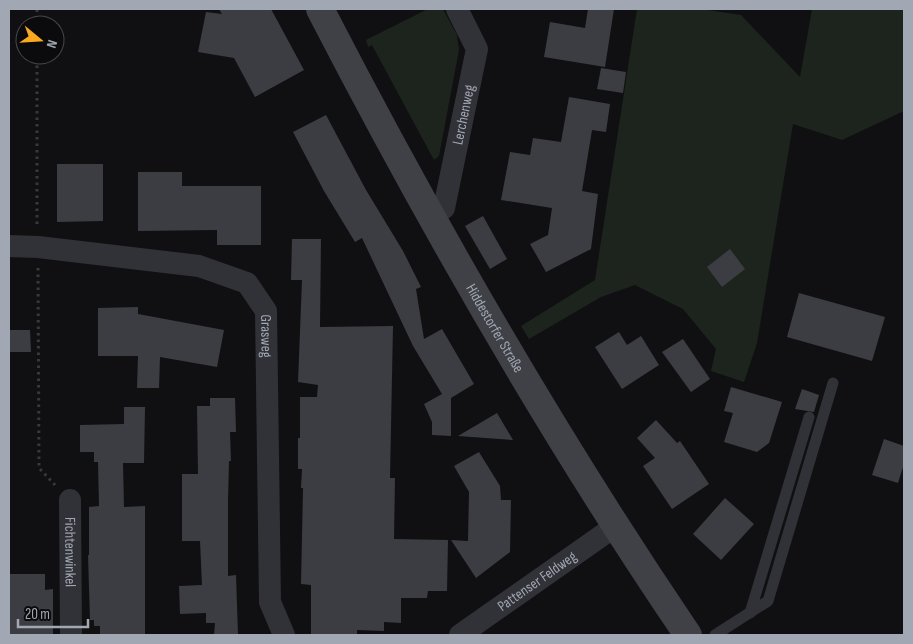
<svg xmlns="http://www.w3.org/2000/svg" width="913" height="644" viewBox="0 0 913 644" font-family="'Sofia Sans Condensed',sans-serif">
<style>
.green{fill:#1c241d}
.building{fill:#3c3d42}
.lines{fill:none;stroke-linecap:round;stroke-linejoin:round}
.path{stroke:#37393e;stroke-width:3;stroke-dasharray:2.5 4;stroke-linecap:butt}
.service{stroke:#313237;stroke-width:11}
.minor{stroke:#313237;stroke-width:22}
.secondary{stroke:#3f4147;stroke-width:28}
.labels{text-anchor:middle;stroke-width:4;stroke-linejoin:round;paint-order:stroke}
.street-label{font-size:15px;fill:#a1a7b3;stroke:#0b0b0d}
</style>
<rect width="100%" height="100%" fill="#101012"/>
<g class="green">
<path d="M428,9h15l14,26 2,15 -20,106 -5,4 -62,-115 -4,2 -2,-7z"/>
<path d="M637,9h64l40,6 59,62 12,-68h92v102l-62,29 -49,-16 -36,219 -13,39 -33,-11 5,-22 -33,-40 -48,-24 -34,12 -72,42 -8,-13 74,-46z"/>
</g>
<g class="building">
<path d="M219,9h52l33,61 -49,27 -21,-39 -36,-6 8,-40 16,2z"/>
<path d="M588,9h26l-9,58 -61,-10 6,-35 35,6z"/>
<path d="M601,68l25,4 -3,21 -26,-4z"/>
<path d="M569,97l41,7 -4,28 -14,-2 -10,61 16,3 -7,55 -45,23 -16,-28 18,-9 4,-27 -51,-8 9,-48 20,3 3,-17 28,4z"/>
<path d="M326,115l40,75 37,61 18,36 -5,2 8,50 18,-10 32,55 -23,14v38l-19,-1v-13l-8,-18 18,-10 -29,-48 -51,-108 -7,4 -31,-51 -31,-59z"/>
<path d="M57,164h46v57l-46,1z"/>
<path d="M138,172h44v14h79v59h-44v-15l-79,1z"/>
<path d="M483,216l24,43 -17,10 -25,-43z"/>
<path d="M292,239h29l-1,88 73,-1 -3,152h5l-1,61 54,1 -1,51h-19l-1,7h-26v25l-17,-1v9l-27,-1v5h-46v-50l-10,-1 2,-96h-2l1,-19h-4v-31h2v-41h17l1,-12 -20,-3 4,-102h-11z"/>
<path d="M730,249l15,20 -23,18 -15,-20z"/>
<path d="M799,293l86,24 -13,44 -85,-24z"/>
<path d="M138,307v7l86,16 -7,37 -57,-10 -1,31h-22l1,-32h-40v-48z"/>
<path d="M9,330h21l1,22h-22z"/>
<path d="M619,332l8,13 14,-9 18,29 -37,24 -27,-42z"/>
<path d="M683,339l27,40 -19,13 -29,-40z"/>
<path d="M731,387l51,15 -13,41 -12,9 -33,-10 9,-29 -9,-2z"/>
<path d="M802,389l17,6 -5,17 -19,-3z"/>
<path d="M210,398h25l1,34h-6l1,29h-2l-1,39v76l8,-1 2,60h-24l1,-12h-9v-10l-26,1 -1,-28 23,-1 -2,-44h-18v-67h16l-1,-68h13z"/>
<path d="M124,407h21l-1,56h-21l1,44 21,-1v129h-45v-9h-6v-6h-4l-2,-65h1v-48l10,-1 -1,-44h-4v-10h-14v-27l44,-1z"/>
<path d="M497,413l16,27 -55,-4z"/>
<path d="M656,420l21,23 3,-2 29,43 -37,25 -29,-43 12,-8 -18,-20z"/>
<path d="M884,439l20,7v18l-6,19 -26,-8z"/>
<path d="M479,452l21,34 1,14h10l-1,52 -34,26 -25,-38 17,1 1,-49 -15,-26z"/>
<path d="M725,498l29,26 -33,36 -28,-26z"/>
<path d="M9,574h36v16l8,-1v46h-44z"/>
</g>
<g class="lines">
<g class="path">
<path d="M37,25v-16"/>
<path d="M37,224v-169"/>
<path d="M38,268l1,200 16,17"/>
</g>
<g class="service">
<path d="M750,613l59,-196"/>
<path d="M715,635l53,-34 65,-218"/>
</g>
<g class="minor">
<path id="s1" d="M430,217l14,-9 33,-159 -20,-40"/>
<path id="s2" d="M9,246l29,1 161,19 48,17 19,28 4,291 14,33"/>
<path id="s3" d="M70,500l1,135"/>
<path id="s4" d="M460,635l154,-108"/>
</g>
<path class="secondary" id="s5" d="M320,9c111,215 232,426 368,626"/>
</g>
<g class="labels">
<g class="street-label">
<text dy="5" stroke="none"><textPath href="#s1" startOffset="112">Lerchenweg</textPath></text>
<text dy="5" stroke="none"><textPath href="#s5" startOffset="364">Hiddestorfer Straße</textPath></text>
<text dy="5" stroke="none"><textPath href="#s2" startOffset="301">Grasweg</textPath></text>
<text dy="5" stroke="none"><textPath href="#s3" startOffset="52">Fichtenwinkel</textPath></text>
<text dy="5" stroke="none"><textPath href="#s4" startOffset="94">Pattenser Feldweg</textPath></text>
</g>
</g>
<rect width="913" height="644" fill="none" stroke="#a1a7b3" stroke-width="20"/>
<g transform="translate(40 40) rotate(108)"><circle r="24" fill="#0b0b0d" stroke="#47494f"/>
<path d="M0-4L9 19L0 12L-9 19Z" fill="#f9a921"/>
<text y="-8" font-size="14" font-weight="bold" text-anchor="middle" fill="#a1a7b3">N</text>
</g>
<path d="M18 619v8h70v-8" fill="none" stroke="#a1a7b3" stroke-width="2.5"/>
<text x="25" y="619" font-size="15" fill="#a1a7b3" stroke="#0b0b0d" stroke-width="4" paint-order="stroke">20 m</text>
</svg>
